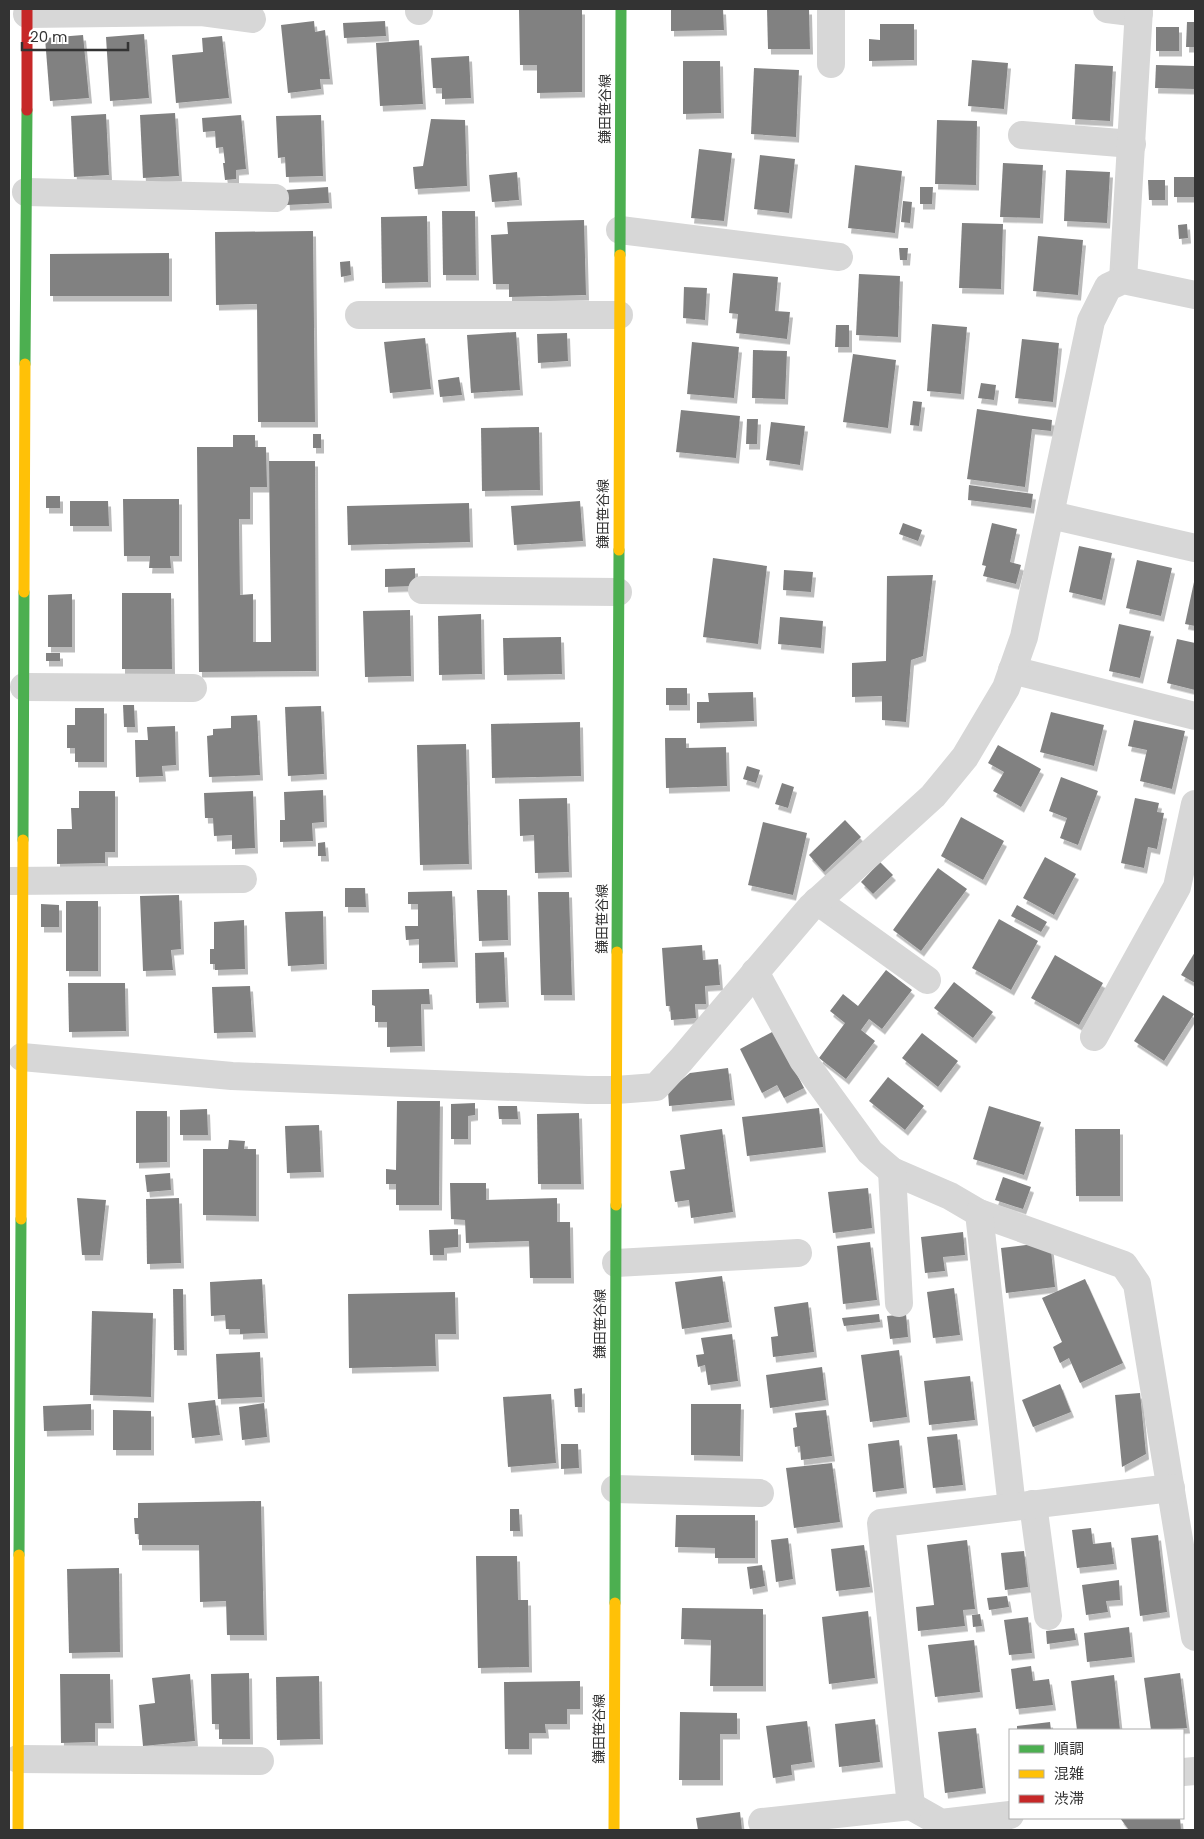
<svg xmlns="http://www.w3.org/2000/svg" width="1204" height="1839" viewBox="0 0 1204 1839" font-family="Poppins,'Noto Sans JP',sans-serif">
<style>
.building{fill:#818181;filter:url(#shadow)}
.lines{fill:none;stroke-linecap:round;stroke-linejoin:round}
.street{stroke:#d7d7d7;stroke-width:28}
.fast{stroke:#4caf50;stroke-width:11}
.slow{stroke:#ffc107;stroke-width:11}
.jam{stroke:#c62828;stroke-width:11}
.labels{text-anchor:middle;stroke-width:5;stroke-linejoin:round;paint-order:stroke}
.street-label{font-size:14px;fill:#333;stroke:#fff}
</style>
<defs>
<filter id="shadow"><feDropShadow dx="3" dy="5.5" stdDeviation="0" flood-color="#0004"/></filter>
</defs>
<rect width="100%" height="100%" fill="#fff"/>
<g class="building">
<path d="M519,9h63v83l-45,1v-28h-17z"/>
<path d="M671,9h52l1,21 -53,1z"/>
<path d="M767,9h42l1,40h-42z"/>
<path d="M314,21l1,11 10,-2 5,49h-10l1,10 -33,4 -7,-68z"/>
<path d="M385,21l1,15 -42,2 -1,-15z"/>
<path d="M1187,22h8v25h-9z"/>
<path d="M880,24h34v36l-45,1v-22l11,1z"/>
<rect x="1156" y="27" width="23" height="24"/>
<path d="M144,34l5,64 -39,3 -4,-64z"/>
<path d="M83,35l6,63 -39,3 -5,-63z"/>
<path d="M222,36l7,62 -53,5 -4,-48 31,-3 -1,-14z"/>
<path d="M419,40l4,64 -43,2 -4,-63z"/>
<path d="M469,56l2,42 -29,1v-11h-9l-2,-30z"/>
<path d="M972,60l36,3 -4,46 -36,-3z"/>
<path d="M683,61h37l1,52 -38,1z"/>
<path d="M1075,64l38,2 -3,55 -38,-2z"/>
<path d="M1156,65l39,1v23l-40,-1z"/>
<path d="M754,68l45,2 -3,67 -45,-3z"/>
<path d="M175,113l4,63 -36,2 -3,-63z"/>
<path d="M106,114l3,61 -35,2 -3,-61z"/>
<path d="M241,115l5,54 -10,1v9l-11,1 -2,-17h2l-2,-16 -7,1 -1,-17 -12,1 -1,-14z"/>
<path d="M321,115l2,61 -37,1 -1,-20 -7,1 -2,-42z"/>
<path d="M431,119l34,1 2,66 -52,3 -2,-22 10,-1z"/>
<path d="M937,120l40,1 -1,64 -41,-1z"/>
<path d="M699,149l33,4 -8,68 -33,-3z"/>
<path d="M760,155l35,4 -6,54 -35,-4z"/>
<path d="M1003,163l40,2 -3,53 -40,-1z"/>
<path d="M855,165l47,6 -7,62 -47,-5z"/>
<path d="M1066,170l44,2 -3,51 -43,-2z"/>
<path d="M517,172l2,28 -27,2 -3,-27z"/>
<rect x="1174" y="177" width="21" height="20"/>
<path d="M1148,180h17v20h-16z"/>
<path d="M328,187l1,16 -42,2 -1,-15z"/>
<path d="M920,187h13l-1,17h-12z"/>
<path d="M903,201l9,1 -2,21 -9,-1z"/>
<path d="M442,211h33l1,64h-33z"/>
<path d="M427,216l1,66 -46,1 -1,-66z"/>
<path d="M584,220l2,75 -77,2v-13h-16l-2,-49 17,-1 -1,-12z"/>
<path d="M962,223l41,1 -2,65 -42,-1z"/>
<path d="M1187,224l1,14 -9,1 -1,-14z"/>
<path d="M313,231l2,191h-57l-1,-118 -41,1 -1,-73z"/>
<path d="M1038,236l45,4 -5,55 -45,-4z"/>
<path d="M899,248h9l-1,12h-7z"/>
<path d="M169,253v43h-119v-42z"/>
<path d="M350,261l1,14 -10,2 -1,-15z"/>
<path d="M733,273l45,4 -3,34 15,1 -3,27 -51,-6 2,-19 -9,-1z"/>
<path d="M859,274l41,2 -2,61 -42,-2z"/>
<path d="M684,287l23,1 -2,32 -22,-2z"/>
<path d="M932,324l35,3 -6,67 -34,-3z"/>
<path d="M836,325h13v22h-14z"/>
<path d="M516,332l4,58 -49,3 -4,-58z"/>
<path d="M567,333l1,28 -30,2 -1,-29z"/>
<path d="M425,338l6,51 -41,4 -6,-51z"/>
<path d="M1022,339l37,4 -6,59 -38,-4z"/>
<path d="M692,342l47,5 -5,51 -47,-4z"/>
<path d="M753,350l34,1 -2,48 -33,-1z"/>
<path d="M853,354l43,6 -8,68 -45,-6z"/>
<path d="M459,377l3,18 -22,2 -2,-17z"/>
<path d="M981,383l15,2 -2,15 -16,-2z"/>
<path d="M913,401l9,1 -3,24 -9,-1z"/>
<path d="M977,409l75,11 -1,11 -19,-2 -7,58 -58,-8z"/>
<path d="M681,410l59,6 -4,42 -60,-6z"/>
<path d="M747,419h11l-1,25h-11z"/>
<path d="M771,422l34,4 -5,39 -34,-5z"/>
<path d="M539,427l1,63 -58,1 -1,-63z"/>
<rect x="313" y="434" width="8" height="14"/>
<path d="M233,435h22v12h11l1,40h-17v32h-11l1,76 13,-1v48h18l-2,-181h46l1,210 -117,1 -2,-225h36z"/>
<path d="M969,485l64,9 -2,14 -63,-8z"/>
<rect x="46" y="496" width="14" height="12"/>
<path d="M123,499h56v57h-9l1,12h-22l1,-12h-26z"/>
<path d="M70,501h38l1,25h-39z"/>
<path d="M580,501l3,40 -69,4 -3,-39z"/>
<path d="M469,503l1,39 -122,3 -1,-39z"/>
<path d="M903,523l19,7 -4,11 -19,-7z"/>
<path d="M992,523l25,6 -7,33 11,3 -5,19 -33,-8 3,-10 -4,-1z"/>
<path d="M1079,546l33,7 -10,47 -33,-8z"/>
<path d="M713,558l54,8 -9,78 -55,-7z"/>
<path d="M1137,560l35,8 -11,48 -35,-8z"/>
<path d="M415,568v18l-30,1v-18z"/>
<path d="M784,570l29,2 -2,20 -28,-2z"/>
<path d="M933,575l-10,81 -12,4 -5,62 -24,-2v-24l-30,1v-34l34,-2 1,-85z"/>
<path d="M1194,582l1,1v43l-10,-2z"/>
<path d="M122,593h49l1,76h-50z"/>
<path d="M72,594v53h-24v-52z"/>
<path d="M410,610l1,66 -46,1 -2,-66z"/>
<path d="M481,614l1,60 -43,1 -1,-59z"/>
<path d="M780,617l43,4 -2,27 -43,-4z"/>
<path d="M1119,624l32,7 -11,47 -31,-7z"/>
<path d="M561,637l1,37 -58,1 -1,-37z"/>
<path d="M1177,639l18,4v47l-28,-7z"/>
<rect x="46" y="653" width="14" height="8"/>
<rect x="666" y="688" width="21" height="17"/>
<path d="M753,692l1,29 -57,2v-21h12l-1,-9z"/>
<path d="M123,705h11l1,22h-11z"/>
<path d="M321,706l3,68 -36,2 -3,-69z"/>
<path d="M75,708h29v54h-29v-14h-8v-23h8z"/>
<path d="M1051,712l53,13 -10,41 -54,-14z"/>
<path d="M257,715l3,60 -51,2 -2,-41 6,-1v-6l18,-1v-12z"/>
<path d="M1134,720l51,11 -13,58 -32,-8 7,-31 -19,-4z"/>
<path d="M580,722l1,54 -89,2 -1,-54z"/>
<path d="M175,726l1,39 -14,1 1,10 -27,1 -1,-37h13l-1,-13z"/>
<path d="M665,738h21v10l40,-1 1,39 -61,2z"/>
<path d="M466,744l3,120 -49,1 -3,-120z"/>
<path d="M998,745l43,24 -20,38 -28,-16 11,-19 -16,-9z"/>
<path d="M747,766l13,4 -4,13 -13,-4z"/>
<path d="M1061,777l37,14 -20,54 -18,-7 7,-20 -18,-7z"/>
<path d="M782,783l12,4 -6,21 -13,-4z"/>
<path d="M323,790l1,32 -12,1 1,18 -33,1v-22h5l-1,-28z"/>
<path d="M79,791h36v61h-10v11l-48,1v-35h15l-1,-21h8z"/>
<path d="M253,791l2,57 -23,1v-14l-18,1 -1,-18h-8l-1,-25z"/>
<path d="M567,798l2,74 -34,1 -1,-38 -14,1 -1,-37z"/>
<path d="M1135,798l24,5 -2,9 7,1 -7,36 -9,-2 -4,21 -23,-5z"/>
<path d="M961,817l43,24 -21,39 -42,-24z"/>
<path d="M845,820l16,17 -37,35 -15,-17z"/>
<path d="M763,822l44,11 -14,62 -45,-10z"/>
<path d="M325,842l1,14h-8v-13z"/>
<path d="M1045,857l31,17 -22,41 -31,-17z"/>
<path d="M880,862l13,13 -20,19 -12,-12z"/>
<path d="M938,868l29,21 -46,62 -28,-21z"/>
<path d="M345,888h20l1,19h-21z"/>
<path d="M477,890h30l1,50 -29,1z"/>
<path d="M452,891l3,71 -36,1v-24l-13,1 -1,-14h13v-22h-10v-12z"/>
<path d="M538,892h31l3,103h-31z"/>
<path d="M179,895l2,54 -10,1 2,20 -30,1 -3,-75z"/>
<rect x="66" y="901" width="32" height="70"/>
<path d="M41,904l18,1v22h-18z"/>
<path d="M1017,905l30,17 -6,10 -30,-16z"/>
<path d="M323,911l1,53 -36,2 -3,-54z"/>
<path d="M999,919l39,22 -27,49 -39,-22z"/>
<path d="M244,920l1,49 -30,1v-6h-5v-15h4v-27z"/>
<path d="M702,945l1,15 15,-1 2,26 -15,1 1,18h-11l1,14 -25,2 -1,-14h-4l-4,-58z"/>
<path d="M504,952l2,50 -30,1 -1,-50z"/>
<path d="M1195,952v31l-14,-8z"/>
<path d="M1055,955l48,28 -24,42 -48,-27z"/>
<path d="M886,970l26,20 -30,39 -13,-10 -8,11 14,11 -29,38 -27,-21 26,-35 -15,-12 13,-17 15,12z"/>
<path d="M954,982l39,30 -20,26 -39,-30z"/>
<path d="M68,983h57l1,48 -57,1z"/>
<path d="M250,986l3,46 -39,1 -2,-46z"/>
<path d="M429,989l1,15h-9l1,42 -35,1v-25h-12v-16l-3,-1v-15z"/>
<path d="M1163,995l31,19 -30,47 -30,-20z"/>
<path d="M774,1031l30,57 -20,10 -7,-13 -15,8 -22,-44z"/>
<path d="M922,1033l36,28 -20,26 -36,-29z"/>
<path d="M728,1068l4,32 -63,6 -1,-15 22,-18z"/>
<path d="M888,1077l36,29 -19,24 -36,-29z"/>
<path d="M397,1101h43l-1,104h-43v-21h-10v-15l10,1z"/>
<path d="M475,1103v12l-7,1v23h-17v-35z"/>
<path d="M498,1106h19l1,13h-19z"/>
<path d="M989,1106l52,16 -17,53 -51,-16z"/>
<path d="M819,1108l4,39 -76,9 -5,-39z"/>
<path d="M207,1109l1,26h-28v-25z"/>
<path d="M136,1111h31v51l-31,1z"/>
<path d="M579,1113l2,71h-43l-1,-70z"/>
<path d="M319,1125l2,47 -34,1 -2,-47z"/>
<path d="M722,1129l11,83 -42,6 -2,-18 -14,2 -5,-31 15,-2 -5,-34z"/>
<path d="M1075,1129h45v67h-44z"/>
<path d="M229,1140l16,1 -1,8h12v67l-53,-1v-66h25z"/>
<path d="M170,1173l1,17 -24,2 -2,-17z"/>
<path d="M1003,1177l28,10 -8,22 -28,-9z"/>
<path d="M450,1183h36v17l71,-2v24h13l1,56h-41l-1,-37 -63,2 -1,-23 -14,-1z"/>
<path d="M868,1188l4,40 -39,5 -5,-41z"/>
<path d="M77,1198l29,2 -6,55h-18z"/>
<path d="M179,1198l2,65 -34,1 -1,-65z"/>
<path d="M458,1229v18l-14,1v7h-14l-1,-25z"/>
<path d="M963,1232l2,23 -22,2 2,14 -20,2 -4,-36z"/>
<path d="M870,1242l7,58 -34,4 -6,-58z"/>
<path d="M1050,1242l5,45 -49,6 -5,-45z"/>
<path d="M722,1276l7,46 -47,7 -7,-47z"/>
<path d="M262,1279l3,54 -25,1v-5h-14l-1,-14 -14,1 -1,-34z"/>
<path d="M1085,1279l38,84 -43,20 -11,-25 -9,5 -7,-16 9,-5 -20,-44z"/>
<path d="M954,1288l6,47 -27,3 -6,-46z"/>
<path d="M173,1289h10l1,61h-10z"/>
<path d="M455,1292l1,42h-21l1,32 -87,2 -1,-74z"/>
<path d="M808,1302l6,50 -41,5 -2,-20 7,-1 -4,-29z"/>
<path d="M92,1311l61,2 -2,84 -61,-2z"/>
<path d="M879,1314l1,8 -36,4 -2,-8z"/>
<path d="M906,1314l2,23 -18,2 -3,-23z"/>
<path d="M732,1334l6,47 -30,4 -3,-20 -7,2 -2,-12 8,-1 -3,-16z"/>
<path d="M899,1350l8,67 -37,5 -9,-67z"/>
<path d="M260,1352l2,45 -44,2 -2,-45z"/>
<path d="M822,1367l4,33 -56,8 -4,-33z"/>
<path d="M970,1376l5,44 -46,5 -5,-44z"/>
<path d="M1060,1384l11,28 -38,15 -11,-27z"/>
<path d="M582,1388v19h-7l-1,-18z"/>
<path d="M1140,1393l6,61 -24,13 -7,-72z"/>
<path d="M551,1394l5,69 -48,4 -5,-70z"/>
<path d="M215,1400l5,35 -28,3 -4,-35z"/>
<path d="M264,1403l3,34 -25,3 -3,-33z"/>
<path d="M91,1404v26l-47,1 -1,-25z"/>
<path d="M691,1404h50l-1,52 -49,-1z"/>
<path d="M113,1410l38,1v39h-38z"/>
<path d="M826,1410l6,46 -31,4 -1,-14 -5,1 -2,-19 4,-1 -2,-14z"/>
<path d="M957,1434l6,51 -30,3 -6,-51z"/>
<path d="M899,1440l5,48 -31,4 -5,-48z"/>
<path d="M561,1444h17l1,24 -18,1z"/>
<path d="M832,1463l8,59 -46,6 -8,-60z"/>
<path d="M261,1501l3,134h-37l-1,-34 -26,1 -1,-57h-60v-11h-4l-1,-16h4v-15z"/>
<path d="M510,1509h9l1,22h-10z"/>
<path d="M676,1515h79v43h-40v-10l-40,-1z"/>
<path d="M1091,1528l2,16 18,-2 3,22 -37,4 -5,-38z"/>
<path d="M1158,1535l9,77 -27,4 -9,-78z"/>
<path d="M788,1538l5,41 -17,3 -5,-42z"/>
<path d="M967,1540l8,69 -12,1 2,16 -47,5 -2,-24 18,-2 -7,-60z"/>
<path d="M864,1545l6,42 -34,4 -5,-42z"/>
<path d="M1024,1551l4,36 -23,3 -4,-37z"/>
<path d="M476,1556h41l1,44h10l1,67 -51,1z"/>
<path d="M762,1565l3,21 -15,3 -3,-22z"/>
<path d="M119,1568l1,84 -51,1 -2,-84z"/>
<path d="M1119,1580l1,20 -14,1 2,11 -22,3 -4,-30z"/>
<path d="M1007,1596l2,11 -20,3 -2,-12z"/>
<path d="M682,1608l81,1v77h-53l1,-46 -30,-1z"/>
<path d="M868,1611l7,67 -46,6 -7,-67z"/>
<path d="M980,1614l2,12 -9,1 -1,-12z"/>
<path d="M1028,1617l4,36 -23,2 -5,-35z"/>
<path d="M1129,1627l3,30 -45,5 -3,-29z"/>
<path d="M1074,1628l2,12 -29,4 -1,-13z"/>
<path d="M974,1640l6,52 -45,5 -7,-52z"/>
<path d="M1031,1666l2,15 16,-2 4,26 -37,4 -5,-40z"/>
<path d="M249,1673l1,66h-31v-15h-7l-1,-50z"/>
<path d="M1180,1673l7,55 -36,2 -7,-52z"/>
<path d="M60,1674h50l1,49h-16v19l-34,1z"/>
<path d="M190,1674l5,67 -52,5 -4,-41 16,-2 -3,-25z"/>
<path d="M1114,1675l6,55h-43l-6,-49z"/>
<path d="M319,1676l1,63 -43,1 -1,-63z"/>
<path d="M580,1681v28h-13v15h-22l1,9h-17v16h-24l-1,-67z"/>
<path d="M680,1712l57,1v21h-17v46h-41z"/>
<path d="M875,1719l5,43 -41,5 -4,-43z"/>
<path d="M807,1721l5,41 -21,3 1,10 -19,3 -7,-52z"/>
<path d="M1050,1722l1,8h-34v-4z"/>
<path d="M976,1728l7,60 -38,5 -7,-61z"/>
<path d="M740,1812l2,18h-44l-2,-12z"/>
<path d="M1120,1818h60l1,12h-52z"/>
</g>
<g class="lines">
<g class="street">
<path d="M419,9v2"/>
<path d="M1107,9l32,4"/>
<path d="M27,14l173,-2 52,7"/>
<path d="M831,64v-55"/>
<path d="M1022,135l110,9"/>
<path d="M26,192l249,6"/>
<path d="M620,230l219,27"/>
<path d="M1123,280l16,-271"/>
<path d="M359,315h260"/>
<path d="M1051,515l144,33"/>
<path d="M422,590l196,2"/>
<path d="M1012,670l183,46"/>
<path d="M24,687l169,1"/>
<path d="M9,881l234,-2"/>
<path d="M817,901l110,79"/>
<path d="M755,972l48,88 67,92 22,19 58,25 29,17 145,52 13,19 58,353"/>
<path d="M1094,1037l83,-150 18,-83"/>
<path d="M22,1057l210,19 356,14h28l40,-3 25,-27 130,-153 122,-111 32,-39 41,-69 18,-51 67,-316 17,-34 15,-7 72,15"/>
<path d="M892,1171l7,132"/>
<path d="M979,1213l33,294"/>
<path d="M616,1263l182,-10"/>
<path d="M615,1489l145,4"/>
<path d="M1033,1504l15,112"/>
<path d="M18,1759l242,2"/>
<path d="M1183,1772l12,-1"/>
<path d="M911,1806l30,17 69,-8"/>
<path d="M762,1822l149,-16 -30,-283 290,-35"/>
</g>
<g class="fast">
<path d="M620,255l1,-246"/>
<path d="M25,364l2,-254"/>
<path d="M23,840l1,-248"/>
<path d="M617,952l2,-402"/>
<path d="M19,1555l2,-336"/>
<path d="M615,1603l1,-398"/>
</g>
<g class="slow">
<path d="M619,550l1,-295"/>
<path d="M24,592l1,-228"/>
<path d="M616,1205l1,-253"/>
<path d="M21,1219l2,-379"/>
<path d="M18,1830l1,-275"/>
<path d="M614,1830l1,-227"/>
</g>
<path class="jam" d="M27,110v-101"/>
</g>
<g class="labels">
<g class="street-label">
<text transform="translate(605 109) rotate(-90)" y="5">鎌田笹谷線</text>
<text transform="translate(603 514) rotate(-90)" y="5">鎌田笹谷線</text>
<text transform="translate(602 919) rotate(-90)" y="5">鎌田笹谷線</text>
<text transform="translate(600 1324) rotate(-90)" y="5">鎌田笹谷線</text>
<text transform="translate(599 1729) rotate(-90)" y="5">鎌田笹谷線</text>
</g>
</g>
<rect width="1204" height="1839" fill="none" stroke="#333333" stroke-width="20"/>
<rect x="1009" y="1729" width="175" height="90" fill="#ffffff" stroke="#adadad"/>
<rect x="1019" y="1745" width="25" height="8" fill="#4caf50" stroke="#adadad"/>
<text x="1054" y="1754" font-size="15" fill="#333333">順調</text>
<rect x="1019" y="1770" width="25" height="8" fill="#ffc107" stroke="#adadad"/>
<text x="1054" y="1779" font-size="15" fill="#333333">混雑</text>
<rect x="1019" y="1795" width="25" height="8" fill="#c62828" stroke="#adadad"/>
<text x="1054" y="1804" font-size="15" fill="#333333">渋滞</text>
<path d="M22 42v8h106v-8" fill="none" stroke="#333333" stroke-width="2.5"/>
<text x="30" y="42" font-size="15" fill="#333333" stroke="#ffffff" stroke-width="4" paint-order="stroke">20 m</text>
</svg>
